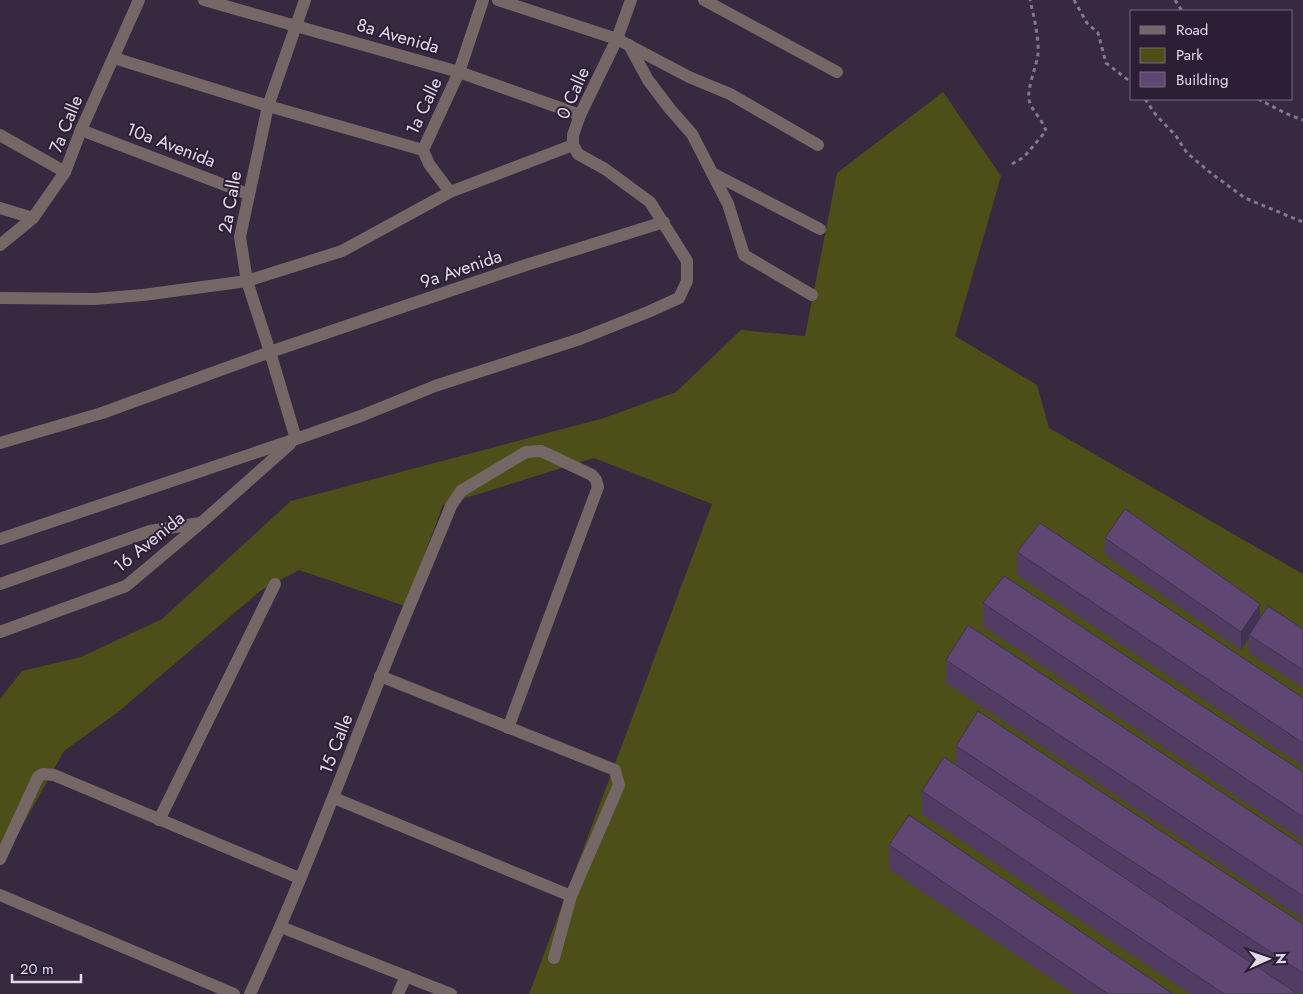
<svg xmlns="http://www.w3.org/2000/svg" width="1303" height="994" viewBox="0 0 1303 994" font-family="Jost,sans-serif">
<style>
.green{fill:#4d4f19}
.lines{fill:none;stroke-linecap:round;stroke-linejoin:round}
.path{stroke:#83788c;stroke-width:3;stroke-dasharray:4 4;stroke-linecap:butt}
.minor{stroke:#766767;stroke-width:12}
.wall{fill:#533c63}
.shaded-wall{fill:#433150}
.building{fill:#604673;stroke:#433150}
.labels{text-anchor:middle;stroke-width:4;stroke-linejoin:round;paint-order:stroke}
.street-label{font-size:18px;fill:#e2dae9;stroke:#2c1f35}
</style>
<rect width="100%" height="100%" fill="#362940"/>
<path class="green" d="M943,92l58,84 -46,160 82,49 12,43 254,146v420h-774l183,-490 -118,-46 -151,47 -38,101 -106,-36 -39,21 -142,121 -54,39 -64,115v-167l22,-28 59,-14 81,-38 129,-118 313,-83 72,-26 65,-62 64,6 32,-163z"/>
<g class="lines">
<g class="path">
<path d="M1074,0l13,23 11,10 8,30 26,20"/>
<path d="M1175,0l7,11"/>
<path d="M1145,99l11,16 20,21 11,17 25,21 33,24 58,24"/>
<path d="M1258,99l29,15 16,6"/>
<path d="M1012,164l12,-7 22,-26c-3,-11 -15,-21 -17,-31 -2,-12 7,-32 9,-46 1,-17 -4,-37 -8,-54"/>
</g>
<g class="minor">
<path d="M204,0l255,72 121,43"/>
<path d="M498,0l119,39 72,38 41,17 88,51"/>
<path d="M704,0l133,72"/>
<path d="M629,45l19,35 22,29 22,25 36,70 16,51 68,40"/>
<path d="M114,58l154,48 155,44"/>
<path d="M81,130l167,64"/>
<path d="M0,135l65,37"/>
<path d="M712,173l108,56"/>
<path d="M450,192l-21,-28 -6,-14 36,-78 24,-72"/>
<path d="M0,208l33,10"/>
<path d="M0,245l33,-27 32,-46 16,-42 58,-130"/>
<path d="M0,298l95,1 48,-4 104,-14 95,-30 108,-59 123,-47"/>
<path d="M296,439l-26,-87 -23,-71 -7,-44 28,-131 37,-106"/>
<path d="M0,443l102,-30 168,-61 256,-87 138,-43"/>
<path d="M0,539l296,-100 65,-23 74,-30 145,-47 68,-27 31,-14 8,-17v-20l-37,-59 -45,-33 -27,-15 -5,-9v-10l7,-20 37,-76 14,-39"/>
<path d="M0,584l150,-53 50,-8"/>
<path d="M0,632l126,-46 75,-63 89,-79"/>
<path d="M380,676l235,94 4,15 -48,111 -17,62"/>
<path d="M334,798l237,98"/>
<path d="M159,820l116,-236"/>
<path d="M0,859l38,-82 5,-3 11,1 245,103"/>
<path d="M0,895l234,99"/>
<path d="M281,927l170,67"/>
<path d="M250,994c48,-103 88,-210 130,-316 23,-58 48,-115 71,-172l10,-15 65,-39 15,-1 51,24 4,5 2,7 -90,241"/>
<path d="M398,994l8,-18"/>
</g>
</g>
<g class="wall">
<path d="M1105,538l155,80 43,11v59l-54,-35v-15l-8,12 -136,-95z"/>
<path d="M1017,552l286,146v68l-286,-191z"/>
<path d="M983,603l320,169v69l-320,-215z"/>
<path d="M946,660l357,186v73l-357,-236z"/>
<path d="M956,746l347,178v70h-4l-81,-53 77,53h-105l-268,-180v-23l34,-26z"/>
<path d="M889,845l284,149h-99l-185,-125z"/>
</g>
<path class="shaded-wall" d="M1260,604v18l-11,13v3l-8,12v-18z"/>
<g class="building">
<path d="M1125,509l135,95 -19,28 -136,-94z"/>
<path d="M1040,523l263,175v45l-286,-191z"/>
<path d="M1004,576l299,196v45l-320,-214z"/>
<path d="M1268,606l35,23v41l-54,-35z"/>
<path d="M968,625l335,221v50l-357,-236z"/>
<path d="M978,711l325,213v49l-347,-227z"/>
<path d="M944,757l351,235 -1,2h-70l-302,-203z"/>
<path d="M909,815l264,179h-65l-219,-149z"/>
</g>
<g class="labels">
<g class="street-label">
<text transform="translate(398 36) rotate(16)" y="6">8a Avenida</text>
<text transform="translate(573 93) rotate(-66)" y="6">0 Calle</text>
<text transform="translate(424 106) rotate(-65)" y="6">1a Calle</text>
<text transform="translate(66 124) rotate(-68)" y="6">7a Calle</text>
<text transform="translate(171 145) rotate(21)" y="6">10a Avenida</text>
<text transform="translate(230 202) rotate(-80)" y="6">2a Calle</text>
<text transform="translate(461 269) rotate(-19)" y="6">9a Avenida</text>
<text transform="translate(149 542) rotate(-39)" y="6">16 Avenida</text>
<text transform="translate(336 744) rotate(-69)" y="6">15 Calle</text>
</g>
</g>
<rect x="1130" y="10" width="162" height="90" fill="#2c1f35" stroke="#756a7d"/>
<rect x="1140" y="26" width="25" height="8" fill="#766767" stroke="#756a7d"/>
<text x="1176" y="35" font-size="15" fill="#e2dae9">Road</text>
<rect x="1140" y="48" width="25" height="15" fill="#4d4f19" stroke="#756a7d"/>
<text x="1176" y="60" font-size="15" fill="#e2dae9">Park</text>
<rect x="1140" y="72" width="25" height="15" fill="#604673" stroke="#756a7d"/>
<text x="1176" y="85" font-size="15" fill="#e2dae9">Building</text>
<g transform="translate(1268 959) rotate(88)" stroke="#2c1f35" stroke-width="4" paint-order="stroke">
<path d="M0-4L9 19L0 12L-9 19Z" fill="#e2dae9"/>
<text y="-8" font-size="14" font-weight="bold" text-anchor="middle" fill="#e2dae9">N</text>
</g>
<path d="M12 974v8h69v-8" fill="none" stroke="#e2dae9" stroke-width="2.5"/>
<text x="20" y="974" font-size="15" fill="#e2dae9" stroke="#2c1f35" stroke-width="4" paint-order="stroke">20 m</text>
</svg>
